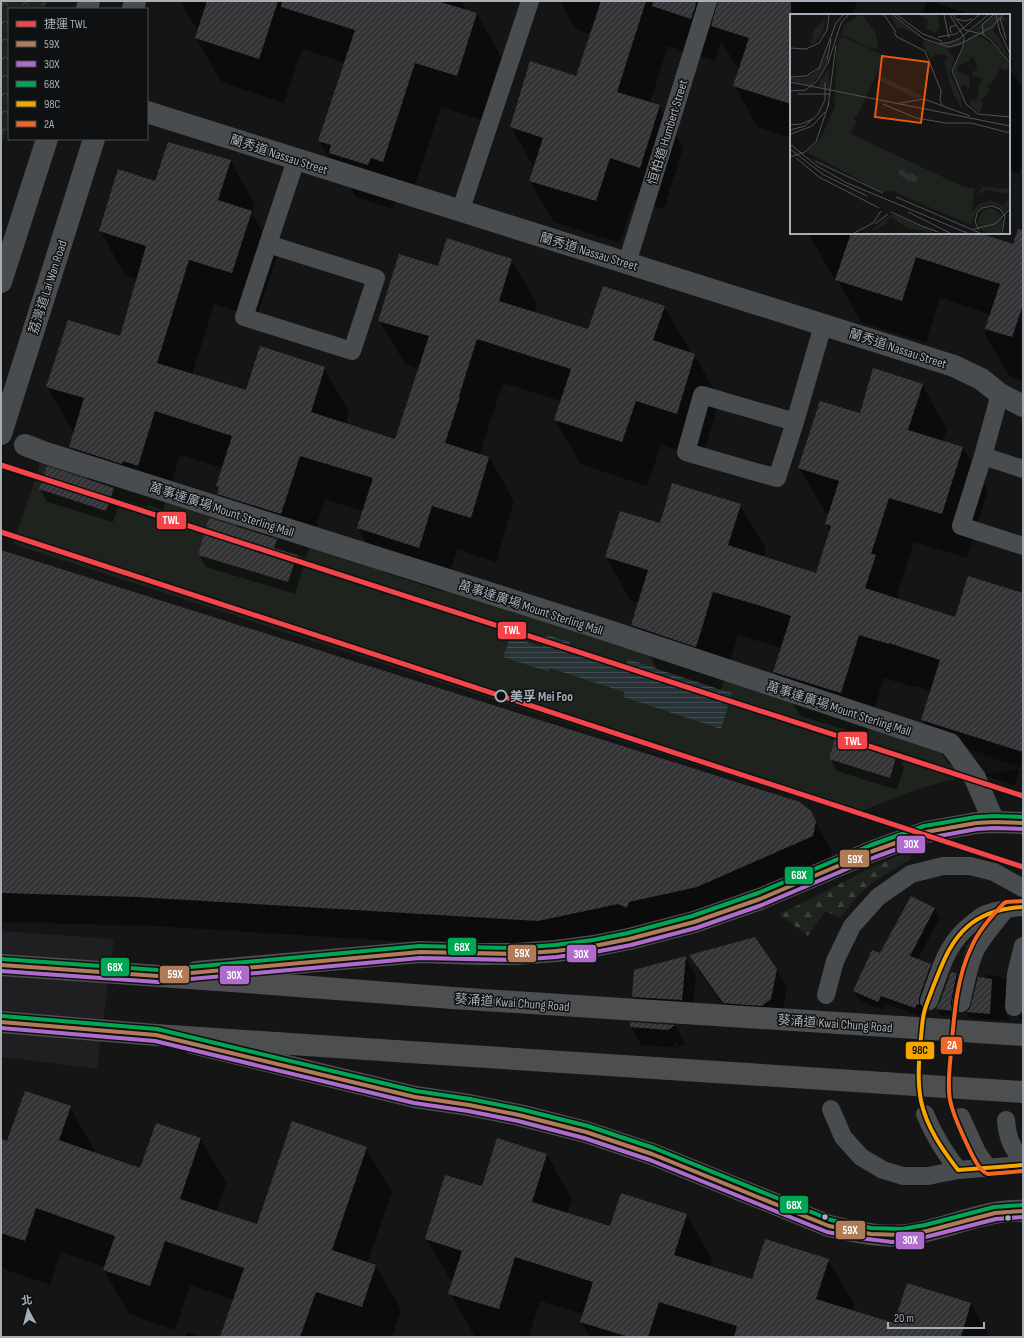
<svg xmlns="http://www.w3.org/2000/svg" width="1024" height="1338" viewBox="0 0 1024 1338" font-family="'Sofia Sans Condensed','Noto Sans TC',sans-serif">
<style>
.built{fill:#1f1f21}
.forest{fill:url(#forest-firs)}
.park{fill:url(#park-crowns)}
.garden{fill:#1e241d}
.water{fill:url(#water-rules)}
.shadow{fill:#0007}
.building{fill:url(#building-hatch)}
.lines{fill:none;stroke-linecap:round;stroke-linejoin:round}
.service{stroke:#494c4e;stroke-width:18}
.pedestrian{stroke:#494c4e;stroke-width:22}
.minor{stroke:#494c4e;stroke-width:22}
.primary{stroke:#4b4d50;stroke-width:22}
.trunk{stroke:#4c4e50;stroke-width:22}
.trunk-bridge{stroke:#4c4e50;stroke-width:22}
.bus-1-casing{stroke:#0f1011;stroke-width:7}
.bus-2-casing{stroke:#0f1011;stroke-width:7}
.bus-3-casing{stroke:#0f1011;stroke-width:7}
.bus-4-casing{stroke:#0f1011;stroke-width:7}
.bus-5-casing{stroke:#0f1011;stroke-width:7}
.bus-1{stroke:#b07c57;stroke-width:4}
.bus-2{stroke:#b06ccc;stroke-width:4}
.bus-3{stroke:#00a651;stroke-width:4}
.bus-4{stroke:#f7a600;stroke-width:4}
.bus-5{stroke:#f26522;stroke-width:4}
.metro-1-casing{stroke:#0f1011;stroke-width:8}
.metro-1{stroke:#f4454a;stroke-width:5}
.stop-dot{fill:#0f1011;stroke:#a6aeb7;stroke-width:2}
.bus-dot{fill:#a6aeb7;stroke:#0f1011;stroke-width:1.5}
.labels{text-anchor:middle;stroke-width:3;stroke-linejoin:round;paint-order:stroke}
.street-label{font-size:13px;fill:#a6aeb7;stroke:#0f1011}
.stop-label{font-size:13px;font-weight:bold;fill:#a6aeb7;stroke:#0f1011;text-anchor:start}
.inset-road{fill:none;stroke:#4f5256;stroke-width:1}
.view{fill:#e8590c;fill-opacity:0.15;stroke:#e8590c;stroke-width:2}
.inset-edge{fill:none;stroke:#a6aeb7;stroke-width:2}
.line-badge{stroke:#0f1011;stroke-width:1.5}
.badge-label{font-size:11px;text-anchor:middle;font-weight:bold;fill:#fff}
.pale-badge-label{font-size:11px;text-anchor:middle;font-weight:bold;fill:#111}
</style>
<defs>
<pattern id="forest-firs" width="22" height="20" patternUnits="userSpaceOnUse"><rect width="22" height="20" fill="#1e241d"/><path d="M5 1l3.5 6h-7zM16 11l3.5 6h-7z" fill="#3c413c"/></pattern>
<pattern id="park-crowns" width="20" height="18" patternUnits="userSpaceOnUse"><rect width="20" height="18" fill="#1e241d"/><path d="M2 6a3 3 0 1 1 6 0M12 15a3 3 0 1 1 6 0" fill="none" stroke="#3c413c"/></pattern>
<pattern id="water-rules" width="6" height="5" patternUnits="userSpaceOnUse"><rect width="6" height="5" fill="#283337"/><path d="M0 2.5h6" fill="none" stroke="#444e52"/></pattern>
<pattern id="building-hatch" width="6" height="6" patternUnits="userSpaceOnUse"><rect width="6" height="6" fill="#343436"/><path d="M-1 1l2-2M0 6l6-6M5 7l2-2" fill="none" stroke="#4e4f51"/></pattern>
</defs>
<rect width="100%" height="100%" fill="#151515"/>
<path class="built" d="M1,931l113,8 -17,130 -96,-12z"/>
<path class="forest" d="M909,852l2,7 -38,23 -16,15 -17,21 -15,-7 -17,25 -29,-22c44,-19 84,-46 130,-62z"/>
<path class="park" d="M1,1h46l-2,8h-36v113l-8,25z"/>
<path class="garden" d="M46,444l799,258 178,67 -74,11 -37,11 -61,24 -838,-271 20,-58z"/>
<path class="water" d="M547,635l23,7 -1,5 57,18 2,-6 104,34 -11,36 -98,-32 1,-5 -74,-24 -1,4 -46,-15 7,-20 32,10z"/>
<g class="shadow">
<path d="M180,1h282l4,10 11,3 25,44 -20,62 -41,-13 -33,99 -12,-5 -3,8 -37,-12 -6,-11 -6,-1 -25,-44 26,-78 -43,-14 -18,54 -63,-21 -25,-44 3,-9 -3,-1z"/>
<path d="M560,1h297l-5,14h-61v123l-33,-11 -24,-42 6,-17 -3,-1 -16,-26 -6,20 -47,-15 -18,57 9,3 24,42 -19,61 -30,-9 -14,43 -66,-21 -24,-41 4,-14 -23,-40 66,-50 14,-43 -15,-5z"/>
<path d="M927,1h3l43,14h-51z"/>
<path d="M1009,55l4,7 -4,10 5,2 9,15v74l-4,11 -10,-3z"/>
<path d="M230,160l25,44 -3,10 25,42 -20,61 -43,-13 -22,71 55,17 77,-24 25,44 -3,12 50,17 23,-72 -14,-5 -26,-44 60,-53 72,-7 26,44 -3,9 55,17 75,-23 26,44 -1,2 5,2 26,44 -18,59 -41,-13 -14,41 -66,-22 -26,-44 6,-19 -58,-18 -19,57 -4,15 9,2 25,44 -18,61 -39,-13 -13,43 -61,-20 -25,-44 5,-17 -38,-12 -19,59 -11,-4 8,14 -8,26 -89,-27 -7,-12 39,-27 -20,-34 1,-4 -2,-4 6,-18 -43,-13 -17,55 -15,-5 -1,2 -28,-8 1,2 -7,21 -66,-20 -7,-13 7,-21 42,13 -19,-34 4,-16h-1l-26,-44 74,-50 17,-58 -13,-4 -25,-44 56,-49z"/>
<path d="M1023,220v161l-14,-5 -24,-41 6,-20 -51,-17 -14,45 -65,-21 -24,-43 -3,-1 -24,-42 1,-3h165l38,12z"/>
<path d="M922,385l25,44 -4,13 20,5 25,44 -21,67 -53,-16 -17,53 3,5 56,18 67,-24v163l-8,28 -67,-21 -25,-44 8,-29 -17,-5v1l-30,-9 -18,58 -66,-20 -26,-44 8,-24 -44,-13 -17,55 -64,-21 -25,-44 7,-22 -8,-2 -25,-44 54,-32 80,-20 26,44 -3,8 54,17 13,-42 -4,-8 3,-10 -4,-2 -26,-44 61,-53z"/>
<path d="M1,560l809,252 22,40 -3,14 -114,51 -160,34 -401,-25 -153,-4z"/>
<path d="M837,736l60,19 7,12 -7,23 -60,-19 -7,-12z"/>
<path d="M912,897l23,12 5,9 -23,42 13,5 5,9 -11,33v6l-3,-1 -1,4 -34,-12 -3,6 -24,-10 -5,-9 27,-36z"/>
<path d="M691,956l86,14 10,18 -6,29 -47,4 -33,-47z"/>
<path d="M685,957l11,18 -4,43 -49,-3 -10,-18z"/>
<path d="M956,974l4,6 -6,28v4l2,5 -16,-2 -3,-6z"/>
<path d="M987,974l18,4 3,6 -2,30 5,7 -41,-3 -3,-6 3,-1 16,-32z"/>
<path d="M1023,1014v9l-4,-6z"/>
<path d="M631,1023l44,3 10,18 -6,4 -3,-6h-3l4,6 -36,-3 -10,-18z"/>
<path d="M70,1107l25,44 -1,3 46,15 16,-45 45,15 25,44 -10,29 41,14 109,-78 26,44 -25,71 9,3 25,44 -9,27h-46l-5,-2 -1,2h-119l13,-37 -44,-15 -15,45 -46,-16 -25,-44 1,-3 -44,-15 -11,33 -46,-16 -3,-6v-123l7,2z"/>
<path d="M547,1155l25,44 -5,15 44,13 76,-12 25,44 -2,8 43,13 75,-20 26,44 -2,7 43,14 76,-21 19,33h-400l-9,-15 3,-8 -44,-13 -11,36h-54l-25,-44 3,-9 -27,-45 57,-51z"/>
<path d="M187,1332l13,5h-15z"/>
</g>
<g class="building">
<path d="M207,1h71l-19,58 -64,-21z"/>
<path d="M282,1h155l40,12 -20,63 -42,-13 -32,99 -12,-4 -3,7 -39,-12 2,-8 -13,-4 37,-111 -74,-23z"/>
<path d="M601,1h45l-29,91 43,13 -20,63 -30,-10 -14,43 -67,-20 14,-43 -33,-11 20,-66 46,15z"/>
<path d="M653,1h44l-6,18 -39,-13z"/>
<path d="M718,1h73v103l-58,-18 16,-48 -38,-12z"/>
<path d="M168,142l63,18 -13,40 34,11 -20,62 -43,-13 -32,103 89,27 14,-44 28,9 37,12 -14,45 84,27 34,-103 -51,-15 21,-67 39,12 9,-28 65,21 -13,42 89,28 15,-43 62,20 -12,34 42,14 -18,60 -41,-13 -14,41 -68,-22 17,-51 -94,-30 -18,57 1,1 -15,46 44,14 -18,61 -39,-12 -13,42 -62,-20 16,-50 -73,-22 -19,58 -64,-20 2,-7 -3,-1 16,-50 -77,-25 -17,55 -15,-5 -1,3 -53,-17 15,-49 -38,-11 22,-67 52,16 26,-90 -47,-15 19,-62 37,12z"/>
<path d="M1018,229l5,1v75l-11,32 -27,-8 15,-45 -84,-27 -14,44 -67,-21 16,-47h128l34,11z"/>
<path d="M873,368l50,16 -15,46 55,17 -21,67 -53,-16 -18,56 5,1 -11,33 90,29 13,-41 55,17v159l-102,-32 19,-60 -51,-17v1l-30,-9 -18,58 -68,-21 18,-56 -30,-10 -48,-14 -17,55 -65,-22 17,-55 -43,-13 15,-46 40,12 12,-40 69,21 -13,41 88,28 15,-47 -6,-2 14,-43 -41,-13 22,-67 40,12z"/>
<path d="M47,466l67,22 -8,23 -67,-22z"/>
<path d="M209,518l68,21 -3,9 23,7 -9,27 -90,-27z"/>
<path d="M1,550l799,252 11,9 5,10 -3,15 -116,51 -68,15 -2,6 -9,-4 -80,17 -401,-24 -136,-4z"/>
<path d="M836,735l61,19 -7,24 -61,-19z"/>
<path d="M911,896l24,12 -25,48 21,8 -12,34v7l-2,-1 -2,4 -34,-12 -3,6 -25,-11 19,-41 8,3z"/>
<path d="M755,937l22,32 -6,30 -9,7 -39,-3 -34,-48z"/>
<path d="M686,956l-4,44 -50,-3 2,-27z"/>
<path d="M951,972l6,1 -6,28v5l3,5 -18,-2 3,-5z"/>
<path d="M978,977l14,2 -2,35 -24,-2 3,-2 2,-5z"/>
<path d="M630,1022l45,3 -7,5 -38,-3z"/>
<path d="M25,1091l46,15 -12,34 81,28 16,-45 45,15 -21,61 77,25 35,-103 75,26 -35,103 44,15 -14,42 -46,-15 -16,45h-80l24,-69 -79,-27 -15,45 -47,-16 12,-34 -79,-28 -11,33 -24,-8v-94l6,2z"/>
<path d="M497,1138l50,16 -15,48 78,24 11,-33 66,21 -13,41 78,24 13,-40 64,20 -13,40 78,24 13,-40 64,20 -10,34h-227l3,-11 -78,-24 -11,35h-19l-49,-15 13,-40 -78,-25 -16,52 -51,-15 14,-43 -37,-12 20,-64 37,11z"/>
</g>
<g class="lines">
<g class="service">
<path d="M460,212l70,-211"/>
<path d="M268,244l108,34 -24,73 -108,-34z"/>
<path d="M268,244l28,-84"/>
<path d="M627,263l81,-262"/>
<path d="M1000,394l-17,62 -22,70 62,20"/>
<path d="M795,422l-93,-27 -16,57 91,26 18,-56 28,-97"/>
<path d="M983,456l40,13"/>
<path d="M826,995l9,-34 17,-35 26,-29 33,-23 32,-8h27l24,6 29,16"/>
<path d="M929,1001c11,-30 17,-59 45,-79 4,-3 8,-7 12,-8 12,-5 25,-6 37,-7"/>
<path d="M961,1003c4,-16 8,-40 15,-54 9,-15 20,-28 31,-41"/>
<path d="M1014,1007l2,-33 7,-28"/>
<path d="M831,1109l12,28 18,20 22,13 20,6h25l30,-6 65,-5"/>
<path d="M925,1114c9,22 19,37 33,56"/>
<path d="M961,1117l16,35 11,16"/>
<path d="M1006,1120c1,16 5,29 17,40"/>
</g>
<path class="pedestrian" d="M25,445l21,8 560,177 344,114 25,34 19,44"/>
<g class="minor">
<path d="M87,9l2,-8"/>
<path d="M133,9l2,-8"/>
<path d="M147,112l807,254 27,13 19,15 23,12"/>
<path d="M1,282l46,-143"/>
<path d="M1,434l93,-295"/>
</g>
<g class="primary">
<path d="M196,972l224,-20 60,2h36l40,-3 38,-5 35,-7 65,-17 66,-23 113,-48 53,-19 50,-9 18,-1 29,1"/>
<path d="M192,1043l223,54 54,8 50,10 67,17 66,22 177,72c27,6 56,13 84,8 37,-6 72,-25 110,-23"/>
</g>
<g class="trunk">
<path d="M1,965l245,17 207,16"/>
<path d="M1,1022l155,13 269,18"/>
</g>
<g class="trunk-bridge">
<path d="M453,998l570,37"/>
<path d="M425,1053l598,39"/>
</g>
<defs>
<g id="bus-1">
<path d="M1,965l157,11 262,-24 96,2 40,-3 38,-5 35,-7 65,-17 66,-23 113,-48 53,-19 50,-9 18,-1 29,1"/>
<path d="M1,1022l155,13 259,62 54,8 50,10 67,17 66,22 177,72 42,8 31,1 25,-4 68,-18 28,-2"/>
</g>
<g id="bus-2">
<path d="M1,971l157,11 262,-24 96,2 40,-3 39,-5 36,-7 65,-17 66,-23 113,-48 53,-19 49,-9 17,-1 29,1"/>
<path d="M1,1028l154,13 259,62 54,8 50,10 66,17 66,22 177,72 32,6 33,4 22,-2 82,-21 27,-2"/>
</g>
<g id="bus-3">
<path d="M1,959l157,11 261,-24 97,2 39,-3 38,-5 35,-7 64,-17 66,-23 113,-48 53,-19 52,-9 18,-1 29,1"/>
<path d="M2,1016l155,13 259,62 54,8 50,10 68,17 66,22 177,72 40,8 31,1 23,-4 69,-18 29,-2"/>
</g>
<path id="bus-4" d="M1023,907c-21,1 -40,6 -56,20 -18,16 -25,38 -34,60 -3,9 -7,17 -9,26 -2,8 -2,16 -3,24 -2,22 -4,43 0,64 6,27 21,48 37,69l65,-5"/>
<path id="bus-5" d="M1023,901l-17,1 -3,2c-12,13 -25,27 -32,44 -15,31 -17,70 -20,103 -1,16 -4,33 -1,49 3,15 10,29 16,42 4,9 13,30 22,32l35,-3"/>
</defs>
<use href="#bus-1" class="bus-1-casing"/>
<use href="#bus-2" class="bus-2-casing"/>
<use href="#bus-3" class="bus-3-casing"/>
<use href="#bus-4" class="bus-4-casing"/>
<use href="#bus-5" class="bus-5-casing"/>
<use href="#bus-1" class="bus-1"/>
<use href="#bus-2" class="bus-2"/>
<use href="#bus-3" class="bus-3"/>
<use href="#bus-4" class="bus-4"/>
<use href="#bus-5" class="bus-5"/>
<defs>
<g id="metro-1">
<path d="M1,465l1022,331"/>
<path d="M1,532l1022,335"/>
</g>
</defs>
<use href="#metro-1" class="metro-1-casing"/>
<use href="#metro-1" class="metro-1"/>
</g>
<circle class="stop-dot" cx="501" cy="696" r="5.5"/>
<g class="bus-dot">
<circle cx="825" cy="1217" r="3.5"/>
<circle cx="1008" cy="1218" r="3.5"/>
</g>
<g class="labels">
<g class="street-label">
<text transform="translate(667 132) rotate(-73)" y="5">恒柏道 Humbert Street</text>
<text transform="translate(279 154) rotate(18)" y="5">蘭秀道 Nassau Street</text>
<text transform="translate(589 251) rotate(17)" y="5">蘭秀道 Nassau Street</text>
<text transform="translate(47 287) rotate(-72)" y="5">荔灣道 Lai Wan Road</text>
<text transform="translate(898 348) rotate(18)" y="5">蘭秀道 Nassau Street</text>
<text transform="translate(222 509) rotate(18)" y="5">萬事達廣場 Mount Sterling Mall</text>
<text transform="translate(531 607) rotate(18)" y="5">萬事達廣場 Mount Sterling Mall</text>
<text transform="translate(839 708) rotate(18)" y="5">萬事達廣場 Mount Sterling Mall</text>
<text transform="translate(512 1002) rotate(4)" y="5">葵涌道 Kwai Chung Road</text>
<text transform="translate(835 1023) rotate(4)" y="5">葵涌道 Kwai Chung Road</text>
</g>
<g class="stop-label">
<text x="510" y="701">美孚 Mei Foo</text>
</g>
</g>
<g transform="translate(790 14)">
<rect width="220" height="220" fill="#151515"/>
<path d="M100,1l8,5 20,16 -15,-8h-6zM129,1h20v14l-4,4 -9,-5 2,-8zM202,1h9l8,5 -12,2 -4,9 6,6 11,23 -20,-24 -17,-6zM36,4l-4,16 -6,8 -10,5 5,-3 3,-14zM186,20l17,10 17,21 -5,6 -4,-4 -11,18 -5,1 5,3 -5,8 -6,3 4,1 -3,12 -10,-8v-4l7,-1 3,-18 4,-3 -13,-5 6,-5 -2,-10 -3,-2 -4,5 -11,4 1,6 11,4 1,11 -2,2 -3,-4 -6,2 -6,-16 15,-33zM172,24l-1,7 -14,4 7,9 -4,16 11,23 1,13 -11,-22 -7,-27 4,-1 -2,-5 -10,-1 -5,4 -8,-13 1,-5 11,4zM37,39l1,9 -17,24 -21,-6v-2h14l11,-5zM39,54l1,22 -12,-3 1,-4zM193,173l27,2v5l-23,-4 -11,5zM220,182v10l-5,7 -6,-6 -10,-3 -13,9 -5,11 -13,-4 15,-17 -1,9 7,-8 11,-4 14,6zM202,194l10,7 1,9 -3,9h-13l-5,-3 -5,-7 5,-12zM100,201h5l39,18 -26,-5 -18,-11 -6,8 -15,8z" fill="#1e241d"/>
<path d="M54,23l41,19 -27,58 -4,4 2,4 -5,12 113,53 11,2 -6,35 -77,-33 -10,1 -75,-40 13,-12 15,-33 1,-52 3,-17z" fill="#1e241d"/>
<path d="M69,1l4,1 13,18 2,14 -5,1 -32,-15 3,-9zM67,29l13,6 -8,17 -13,-6zM92,63l24,11 18,9 -8,1 -36,-17zM36,126l9,5 -7,14 -9,-4zM106,148l31,13 -7,15 -14,-5 -1,-5 -15,-6z" fill="#1e241d"/>
<path d="M114,156l1,3 4,2 3,-2 6,5 -2,4 -8,-1 -9,-7v-4z" fill="#283337"/>
<path class="inset-road" d="M94,1l12,17M103,1l31,24 25,8 11,-3 32,-17 11,-12M107,1l26,19 19,7M154,1l5,23M160,1l14,22 -1,10 -11,24 14,33 12,10 32,3M163,1l12,15 17,4 8,5 20,24M206,1l4,17 10,22M210,4l6,21M167,5l8,2 7,-2M104,18l3,5 28,14 16,40 -1,10 3,5M161,19l-1,-6 7,-2M194,21l-2,-10 11,-10M148,23l18,-3 23,-19M149,29h9l11,-4 29,-24M0,34l16,1 13,-6 8,-13 2,-15M37,46l4,-21M0,63l16,-1 13,-8 17,-45 7,-8M0,68l220,44M0,77l16,-1 11,-9 11,-18 13,-40 7,-8M8,80h31M110,89l24,-4 46,17M93,90l33,14 30,5h25l39,10M38,92l8,-61M0,111l11,-1 12,-5M0,116l15,-4 13,-12 7,-14v-18M1,120l21,-8 13,-14M0,130l27,22 30,17 120,50M0,135l34,26 43,21M0,143l15,-5 11,-10 13,-39M6,144l23,19 60,31M25,147l68,32M106,183l84,36M101,198l35,16M118,198l42,21M85,210l13,-10M134,213l14,5M184,215l21,-5 15,-15M189,216l-4,-8 2,-9 5,-5 10,-2 8,3 5,7 -3,17M64,219l19,-10 8,-12"/>
<path class="view" d="M92,42l47,6 -8,61 -46,-6z"/>
<rect width="220" height="220" class="inset-edge"/>
</g>
<g class="line-badge">
<rect x="156" y="511" width="31" height="19" rx="4" fill="#f4454a"/>
<rect x="497" y="621" width="30" height="19" rx="4" fill="#f4454a"/>
<rect x="837" y="731" width="31" height="19" rx="4" fill="#f4454a"/>
<rect x="896" y="835" width="30" height="19" rx="4" fill="#b06ccc"/>
<rect x="839" y="849" width="31" height="19" rx="4" fill="#b07c57"/>
<rect x="784" y="866" width="30" height="19" rx="4" fill="#00a651"/>
<rect x="447" y="937" width="30" height="19" rx="4" fill="#00a651"/>
<rect x="507" y="944" width="30" height="19" rx="4" fill="#b07c57"/>
<rect x="566" y="944" width="31" height="19" rx="4" fill="#b06ccc"/>
<rect x="100" y="957" width="30" height="20" rx="4" fill="#00a651"/>
<rect x="159" y="965" width="31" height="19" rx="4" fill="#b07c57"/>
<rect x="219" y="965" width="31" height="20" rx="4" fill="#b06ccc"/>
<rect x="940" y="1036" width="23" height="19" rx="4" fill="#f26522"/>
<rect x="905" y="1041" width="30" height="19" rx="4" fill="#f7a600"/>
<rect x="779" y="1195" width="30" height="19" rx="4" fill="#00a651"/>
<rect x="835" y="1220" width="31" height="20" rx="4" fill="#b07c57"/>
<rect x="895" y="1231" width="30" height="19" rx="4" fill="#b06ccc"/>
</g>
<g class="badge-label">
<text x="171" y="524">TWL</text>
<text x="512" y="634">TWL</text>
<text x="853" y="745">TWL</text>
<text x="911" y="848">30X</text>
<text x="855" y="863">59X</text>
<text x="799" y="879">68X</text>
<text x="462" y="951">68X</text>
<text x="522" y="957">59X</text>
<text x="581" y="958">30X</text>
<text x="115" y="971">68X</text>
<text x="175" y="978">59X</text>
<text x="234" y="979">30X</text>
<text x="952" y="1049">2A</text>
<text x="794" y="1209">68X</text>
<text x="850" y="1234">59X</text>
<text x="910" y="1244">30X</text>
</g>
<g class="pale-badge-label">
<text x="920" y="1054">98C</text>
</g>
<rect width="1024" height="1338" fill="none" stroke="#a6aeb7" stroke-width="4"/>
<rect x="8" y="8" width="140" height="132" fill="#0f1011" stroke="#4b4f53"/>
<rect x="16" y="21" width="20" height="6" fill="#f4454a" stroke="#4b4f53"/>
<text x="44" y="28" font-size="12" fill="#a6aeb7">捷運 TWL</text>
<rect x="16" y="41" width="20" height="6" fill="#b07c57" stroke="#4b4f53"/>
<text x="44" y="48" font-size="12" fill="#a6aeb7">59X</text>
<rect x="16" y="61" width="20" height="6" fill="#b06ccc" stroke="#4b4f53"/>
<text x="44" y="68" font-size="12" fill="#a6aeb7">30X</text>
<rect x="16" y="81" width="20" height="6" fill="#00a651" stroke="#4b4f53"/>
<text x="44" y="88" font-size="12" fill="#a6aeb7">68X</text>
<rect x="16" y="101" width="20" height="6" fill="#f7a600" stroke="#4b4f53"/>
<text x="44" y="108" font-size="12" fill="#a6aeb7">98C</text>
<rect x="16" y="121" width="20" height="6" fill="#f26522" stroke="#4b4f53"/>
<text x="44" y="128" font-size="12" fill="#a6aeb7">2A</text>
<g transform="translate(28 1310) rotate(353)" stroke="#0f1011" stroke-width="3" paint-order="stroke">
<path d="M0-3L7 15L0 10L-7 15Z" fill="#a6aeb7"/>
<text y="-6" font-size="11" font-weight="bold" text-anchor="middle" fill="#a6aeb7">北</text>
</g>
<path d="M888 1322v6h96v-6" fill="none" stroke="#a6aeb7" stroke-width="2"/>
<text x="894" y="1322" font-size="12" fill="#a6aeb7" stroke="#0f1011" stroke-width="3" paint-order="stroke">20 m</text>
</svg>
